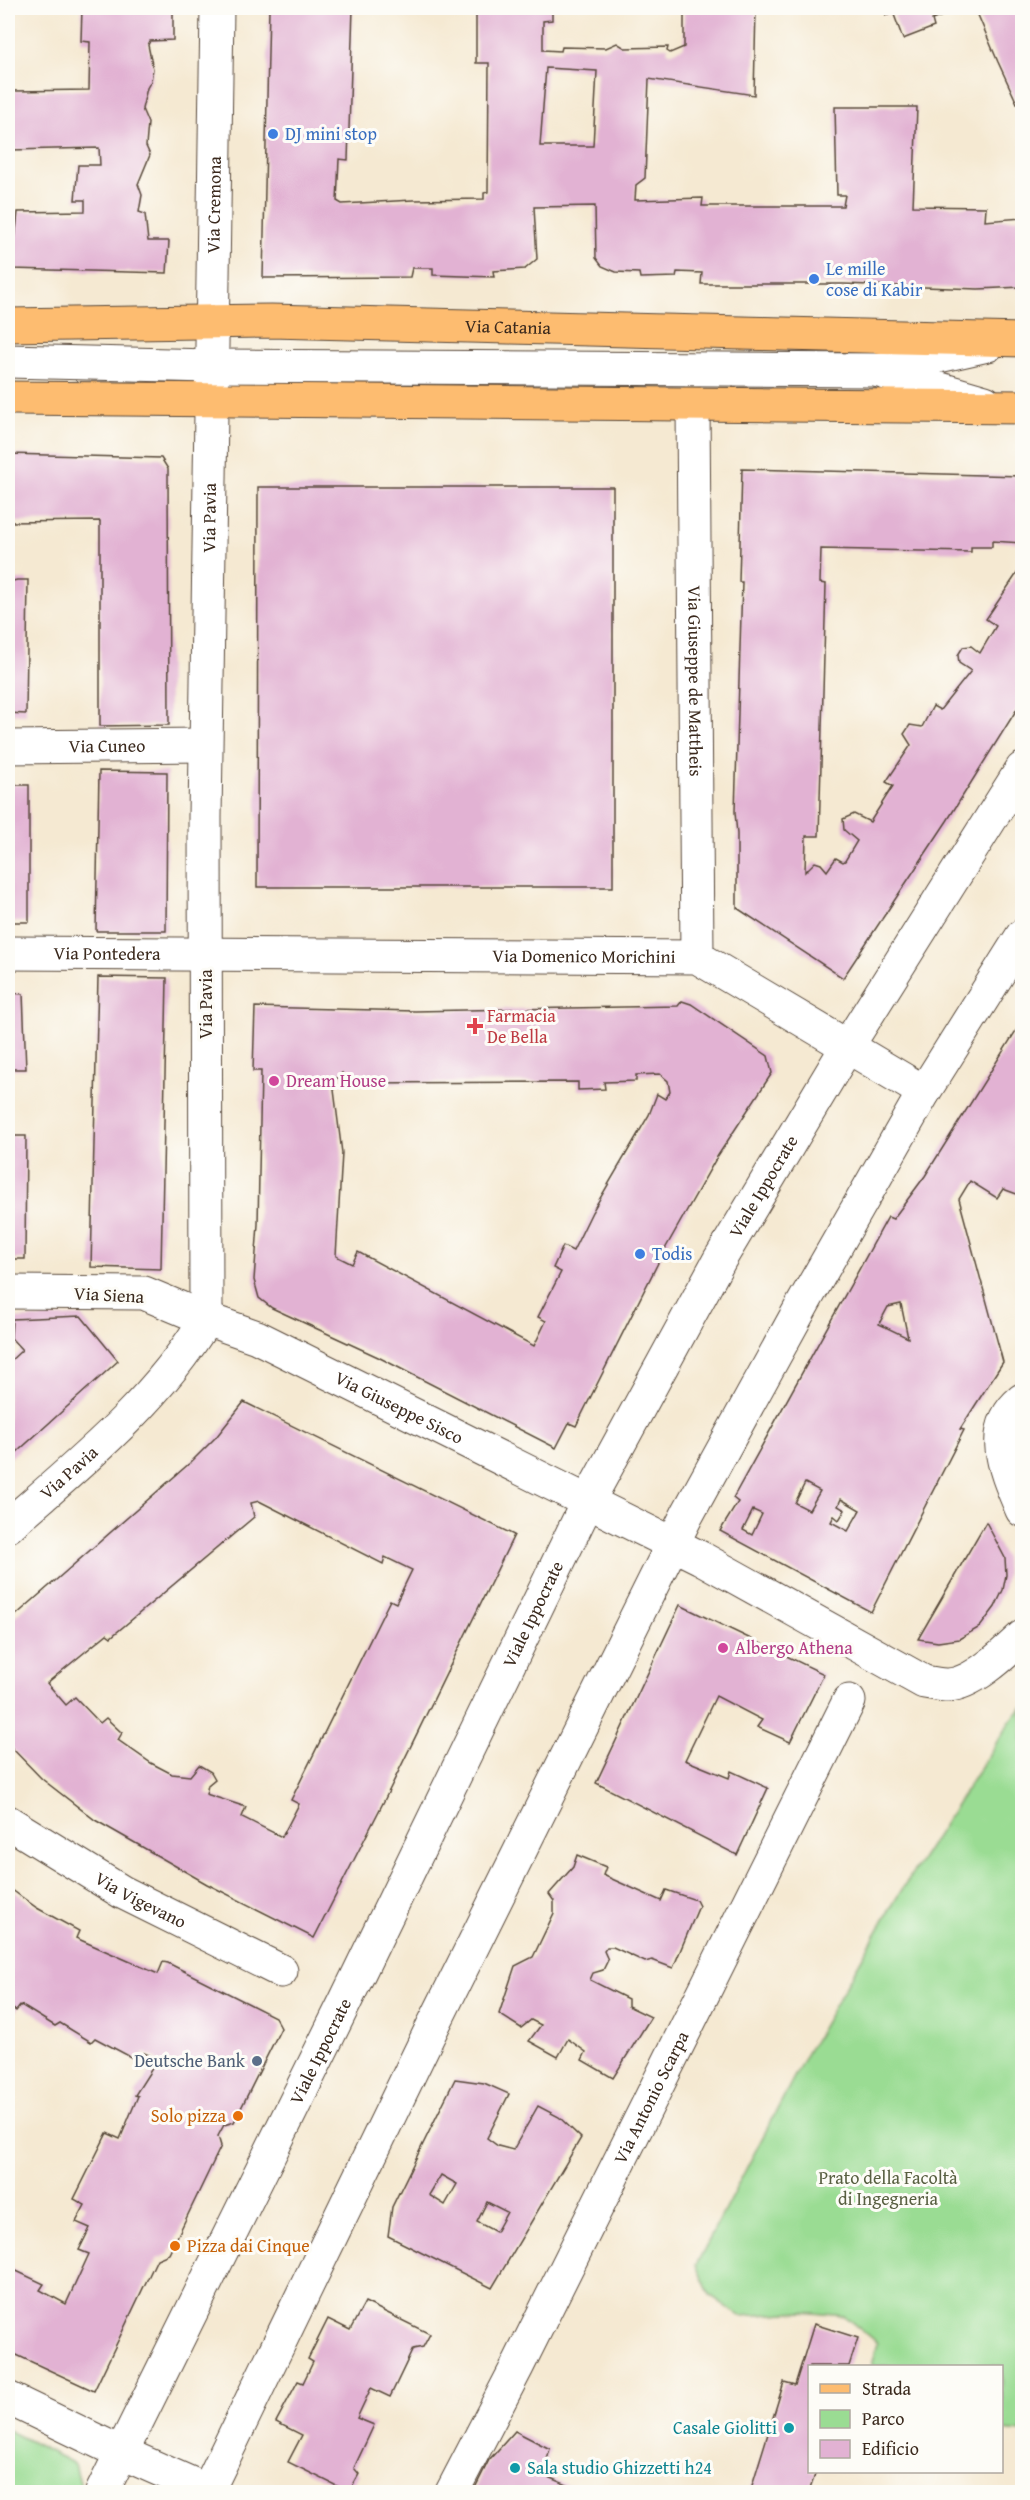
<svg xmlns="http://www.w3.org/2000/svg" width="1030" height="2500" viewBox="0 0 1030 2500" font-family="'Gentium Book Plus',serif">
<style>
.green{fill:#9adc93;stroke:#6a8358;stroke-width:1.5}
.building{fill:#e2b2d3;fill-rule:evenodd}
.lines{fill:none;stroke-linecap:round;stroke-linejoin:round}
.minor-casing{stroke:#574739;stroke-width:35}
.major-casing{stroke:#574739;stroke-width:35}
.minor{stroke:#fff;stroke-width:33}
.major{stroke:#fdbc70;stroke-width:33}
.shop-dot{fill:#3f7fe0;stroke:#fdfcf7;stroke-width:2}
.health-dot{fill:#e0444e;stroke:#fdfcf7;stroke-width:2}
.hotel-dot{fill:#d1479c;stroke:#fdfcf7;stroke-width:2}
.service-dot{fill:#5c6f8a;stroke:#fdfcf7;stroke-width:2}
.food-dot{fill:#e8710a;stroke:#fdfcf7;stroke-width:2}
.culture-dot{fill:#0f9aa8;stroke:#fdfcf7;stroke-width:2}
.labels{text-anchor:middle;stroke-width:6;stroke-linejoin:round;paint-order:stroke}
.shop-label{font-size:18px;fill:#366cbe;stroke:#fdfcf7;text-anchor:start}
.street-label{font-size:18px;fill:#3b2a1e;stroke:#fdfcf7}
.health-label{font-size:18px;fill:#be3a42;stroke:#fdfcf7;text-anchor:start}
.hotel-label{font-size:18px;fill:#b23c85;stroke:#fdfcf7;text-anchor:start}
.service-label{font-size:18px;fill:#4e5e75;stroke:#fdfcf7;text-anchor:end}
.food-label{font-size:18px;fill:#c56008;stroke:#fdfcf7;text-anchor:end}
.park-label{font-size:18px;fill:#585f41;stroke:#fdfcf7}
.culture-label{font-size:18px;fill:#0d838f;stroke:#fdfcf7;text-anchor:end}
</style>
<rect width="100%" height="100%" fill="#fdfcf7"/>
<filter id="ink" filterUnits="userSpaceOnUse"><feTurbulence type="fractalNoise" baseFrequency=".0167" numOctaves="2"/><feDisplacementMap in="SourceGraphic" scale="12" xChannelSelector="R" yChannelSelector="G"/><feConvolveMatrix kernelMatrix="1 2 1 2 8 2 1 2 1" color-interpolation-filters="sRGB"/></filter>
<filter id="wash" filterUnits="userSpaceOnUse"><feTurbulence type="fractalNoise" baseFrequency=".008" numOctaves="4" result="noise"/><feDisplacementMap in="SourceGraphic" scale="24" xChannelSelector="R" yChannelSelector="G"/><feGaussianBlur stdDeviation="1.35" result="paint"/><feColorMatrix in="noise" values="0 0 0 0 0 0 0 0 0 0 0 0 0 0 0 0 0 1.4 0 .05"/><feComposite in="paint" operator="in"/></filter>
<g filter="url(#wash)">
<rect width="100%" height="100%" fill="#f5e9d2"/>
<g class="green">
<path d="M1022,1708v724l-20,-2v-64h-131l6,-23 -33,-27 -41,-4 -63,4 -30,-21 -14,-30 108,-207 92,-159 115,-179z"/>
<path d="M8,2430l67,34 6,23 -3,5h-70z"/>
</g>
<g id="blocks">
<g class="building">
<path d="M82,8h91v32l-23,1 -2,4 5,24 -2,12 -4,7 -5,21 6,14 -2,23 4,9 -12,29 4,11 -3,17 6,2 3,27h21l-2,32 -155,-4 6,-57 67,-1v-11h-10l3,-35h22l-1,-17 -89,2 4,-59 75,-1 1,-48 -9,-1z"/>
<path d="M269,8h84l-5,152 -9,-1 -2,42 5,3 71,-4 71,-1v-6l4,-1 1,-129h-13v-55h76v12l-9,1v29l18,1 1,-4 44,1 11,-5 8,5 43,-1 -1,4 3,2 14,-6v-39h72l-2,87 -105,-16 -4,99 -9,7 -1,15 68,-2 -1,8h141l2,-11h-8l-2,-88h82l-4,99 73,1 -1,14 37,-3v69l-44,2 -135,-5h-142l1,-11 -25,-1 -1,5 -36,1 -1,-5 -23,-1 -14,-6 -6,-8 -1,-52 -61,1 3,52 -12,10 -32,2 1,6 -61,-2v-7h-21l-2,9 -147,1zM546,68l51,3 -4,75h-53z"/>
<path d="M882,8h74l1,2 -25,10 2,7 -31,12 -10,-27 -7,3z"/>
<path d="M975,8h47v106l-24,-52z"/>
<path d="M8,454l153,4 7,11 1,256 -69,1v-205l-92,1z"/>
<path d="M742,469l280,7v67l-30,-2v6h-21v5l-150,-3 -1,34 6,1 -7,252h-13l-1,36 10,-10 6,2 6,7 9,-13 7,4 2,-1 12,-20 -13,-11 -1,-11 11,-5 16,8 23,-36 -7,-4 25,-37 -7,-11 6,-9 12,2 11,-21 7,4 31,-39 -12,-8 -1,-8 5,-8 8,-1 9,7 16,-27 -10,-7 36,-53v135l-75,120 -104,157 -106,-70v-74l-2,-22 7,-230h-3z"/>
<path d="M258,487h355v400h-356z"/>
<path d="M17,580h11l-2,134 -18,-1v-131z"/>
<path d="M99,771l68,1 -1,159h-70z"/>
<rect x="8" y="785" width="21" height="137"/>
<path d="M98,977l69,1 -6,291 -70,-2z"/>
<path d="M8,993l15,1 3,75h-18z"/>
<path d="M682,1001l9,3 77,52 4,17 -55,84 -52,92 -89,177 -7,-3 -13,25 -178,-91 -106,-49 -13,-10 -5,-18 4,-56 3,-153h-8l2,-64 160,4 263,-5zM342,1073l7,10 229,-1v8l27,-1 -1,-7 32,-1v-6l24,-1 8,7 2,11 -5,7 -8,-5 -8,21 -57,97 -19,39 -10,-5 -10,22 8,4 -23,45 8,4 -12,25 -176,-94 -6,12 -16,-8 6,-103 -9,-71z"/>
<path d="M1022,1021v175l-19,-7 -6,9 -27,-17 -11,18 44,163 -43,67 4,1 -93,182 -151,-81 18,-29 -5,-4 155,-281 5,2 32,-43zM901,1304l7,34 -29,-14 9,-17zM805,1483l15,8 -11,19 -14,-7zM841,1499l19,11 -12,21 -17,-9 3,-6 5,4 6,-10 -7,-4zM753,1510l9,4 -10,21 -9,-5z"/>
<path d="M8,1136h18l-1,123h-17z"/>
<path d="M81,1316l37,45 -110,99v-97l14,-13 -11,-12 1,-19z"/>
<path d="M244,1402l270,133 -130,266 -70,137 -107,-54 -112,-64 -53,-41 -34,-35v-122l183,-160 26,-26zM259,1501l124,63 2,-7 27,13 -16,33 -6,-3 -99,200 8,4 -17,33 -40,-20 4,-10 -40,-13 2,-9 7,-6 -4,-7 -12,-7 -9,11 -18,-2 -21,-11 -33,-23 4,-7 -16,-15 -6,5 -25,-26 -9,8 -19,-22 60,-49 4,3 143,-120 -3,-14z"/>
<path d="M986,1522l19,36 1,17 -3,15 -8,17 -15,20 -21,12 -21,3 -20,-3z"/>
<path d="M680,1605l144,69 -34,68 -33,-15 5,-7 -46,-24 -31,64 44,18 2,-7 37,17 -31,67 -141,-72z"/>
<path d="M577,1855l29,12 -3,8 58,26 5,-11 30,10 3,6 -26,62 -21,-8 -7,2 -32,-15h-6l-3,4 4,9 -5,10 -10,3 -3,7 38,19v7l23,11 -38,61 -31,-18 4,-8 -18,-13 -10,18 -29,-16 12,-16 -10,-5 -10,8 -22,-14 16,-48 18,-9 21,-44v-12l-5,-7 24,-27z"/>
<path d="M8,1887l29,21 42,23 -3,7 82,36 5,-12 5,1 107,54 6,11 -47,94 -10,3 -6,11 3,10 -52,108 -12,5 -63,132 -86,-40v-84l36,17 -4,6 26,14 23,-50 -10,-4 11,-22 -14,-6 9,-17 -11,-6 33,-66 13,6 18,-43 -3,-1 23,-36 -14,-6 -4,9 -45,-24 -4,4 -31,-19 -5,3 -34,-21 -5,6 -8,-6z"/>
<path d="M455,2079l29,4 25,11 -22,44 11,8 15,4 25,-44 21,11 22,21 -89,150 -104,-52 4,-29zM441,2175l16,9 -12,21 -16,-10zM487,2202l20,10 -11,20 -19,-10z"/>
<path d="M365,2302l65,32 -7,13 -10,2 -23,48 -19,-9 -14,30 17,7 -20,43 5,6 -10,18 -61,-30 14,-27 -26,-13 22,-41 5,2 10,-21 -5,-3 20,-40 22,11z"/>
<path d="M814,2324l44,14 -9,28h-39v106h6l-7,20h-59l34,-110 11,3z"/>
<path d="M515,2431l35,18 -7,26 41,17h-111l16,-32z"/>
</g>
</g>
</g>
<g filter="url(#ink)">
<use href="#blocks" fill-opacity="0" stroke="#574739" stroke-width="1.5"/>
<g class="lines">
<defs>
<g id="minor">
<path d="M8,361l202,5 667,4 111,-25"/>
<path d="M879,371l106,31"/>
<path id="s1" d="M693,405l4,552"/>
<path id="s2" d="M8,747l197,-2"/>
<path id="s3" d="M8,953l689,4 227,135"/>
<path id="s4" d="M8,1292l136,1 62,26 51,18 444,221 223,124c8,1 16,3 24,3 25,-1 57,-32 74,-48"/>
<path d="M1022,1400c-37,30 -15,74 0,110"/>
<path id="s5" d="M8,1526c72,-63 148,-124 198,-207l-1,-502 12,-809"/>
<path id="s6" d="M8,1822l114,70 159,79"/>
<path d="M8,2398l114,55 86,38"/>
<path id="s7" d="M102,2492l242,-488 244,-503 132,-242 127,-212 175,-278"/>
<path d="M207,2492l221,-456 259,-521 117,-213 120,-210 98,-156"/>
<path id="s8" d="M452,2492l65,-125 332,-666"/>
</g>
<g id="major">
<path id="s9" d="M8,325l263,-4 751,19"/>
<path d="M8,398l1014,9"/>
</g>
</defs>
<use href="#minor" class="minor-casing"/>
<use href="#major" class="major-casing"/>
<use href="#minor" class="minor"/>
<use href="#major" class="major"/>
</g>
</g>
<g class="shop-dot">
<circle cx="273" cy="134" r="6"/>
<circle cx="814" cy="279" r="6"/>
<circle cx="640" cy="1254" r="6"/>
</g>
<path class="health-dot" d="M472 1017h6v6h6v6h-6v6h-6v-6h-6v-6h6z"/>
<g class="hotel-dot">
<circle cx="274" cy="1081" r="6"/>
<circle cx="723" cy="1648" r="6"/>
</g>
<circle class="service-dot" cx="257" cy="2061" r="6"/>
<g class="food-dot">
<circle cx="238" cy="2116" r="6"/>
<circle cx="175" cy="2246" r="6"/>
</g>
<g class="culture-dot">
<circle cx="789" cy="2428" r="6"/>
<circle cx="515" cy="2468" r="6"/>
</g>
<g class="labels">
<g class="shop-label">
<text x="285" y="140">DJ mini stop</text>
<text x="826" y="275">Le mille<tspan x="826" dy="21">cose di Kabir</tspan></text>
<text x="652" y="1260">Todis</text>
</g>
<g class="street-label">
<text dy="6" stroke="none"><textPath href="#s5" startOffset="1402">Via Cremona</textPath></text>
<text dy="6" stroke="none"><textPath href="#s9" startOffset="500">Via Catania</textPath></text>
<text dy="6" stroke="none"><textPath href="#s5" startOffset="1089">Via Pavia</textPath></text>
<text dy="6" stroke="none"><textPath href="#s1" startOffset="276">Via Giuseppe de Mattheis</textPath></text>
<text dy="6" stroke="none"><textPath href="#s2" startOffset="99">Via Cuneo</textPath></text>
<text dy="6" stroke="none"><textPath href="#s3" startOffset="99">Via Pontedera</textPath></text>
<text dy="6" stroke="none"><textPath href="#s3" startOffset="576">Via Domenico Morichini</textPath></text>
<text transform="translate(206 1004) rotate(-90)" y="6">Via Pavia</text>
<text dy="6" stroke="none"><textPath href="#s7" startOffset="1464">Viale Ippocrate</textPath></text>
<text transform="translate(109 1295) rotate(3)" y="6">Via Siena</text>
<text dy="6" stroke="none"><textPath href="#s4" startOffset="416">Via Giuseppe Sisco</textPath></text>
<text dy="6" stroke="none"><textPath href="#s5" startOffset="81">Via Pavia</textPath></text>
<text dy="6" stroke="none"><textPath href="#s7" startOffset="978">Viale Ippocrate</textPath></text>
<text dy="6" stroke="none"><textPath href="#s6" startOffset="154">Via Vigevano</textPath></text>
<text dy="6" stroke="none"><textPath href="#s7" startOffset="492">Viale Ippocrate</textPath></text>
<text dy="6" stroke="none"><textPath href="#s8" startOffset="442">Via Antonio Scarpa</textPath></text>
</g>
<g class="health-label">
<text x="487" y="1022">Farmacia<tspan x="487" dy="21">De Bella</tspan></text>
</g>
<g class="hotel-label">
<text x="286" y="1087">Dream House</text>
<text x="735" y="1654">Albergo Athena</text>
</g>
<g class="service-label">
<text x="245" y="2067">Deutsche Bank</text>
</g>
<g class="food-label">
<text x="226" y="2122">Solo pizza</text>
<text x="187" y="2252" text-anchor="start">Pizza dai Cinque</text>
</g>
<g class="park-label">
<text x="888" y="2184">Prato della Facoltà<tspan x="888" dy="21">di Ingegneria</tspan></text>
</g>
<g class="culture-label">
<text x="777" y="2434">Casale Giolitti</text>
<text x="527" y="2474" text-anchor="start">Sala studio Ghizzetti h24</text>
</g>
</g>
<rect width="1030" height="2500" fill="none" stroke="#fdfcf7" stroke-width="30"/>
<rect x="808" y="2365" width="195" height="108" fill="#fdfcf7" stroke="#afa8a0" stroke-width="1.5"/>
<rect x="820" y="2384" width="30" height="9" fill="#fdbc70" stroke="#afa8a0" stroke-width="1.5"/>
<text x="862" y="2395" font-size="18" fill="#3b2a1e">Strada</text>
<rect x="820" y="2410" width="30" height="18" fill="#9adc93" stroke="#afa8a0" stroke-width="1.5"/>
<text x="862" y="2425" font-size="18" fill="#3b2a1e">Parco</text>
<rect x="820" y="2440" width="30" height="18" fill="#e2b2d3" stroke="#afa8a0" stroke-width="1.5"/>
<text x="862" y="2455" font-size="18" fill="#3b2a1e">Edificio</text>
</svg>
